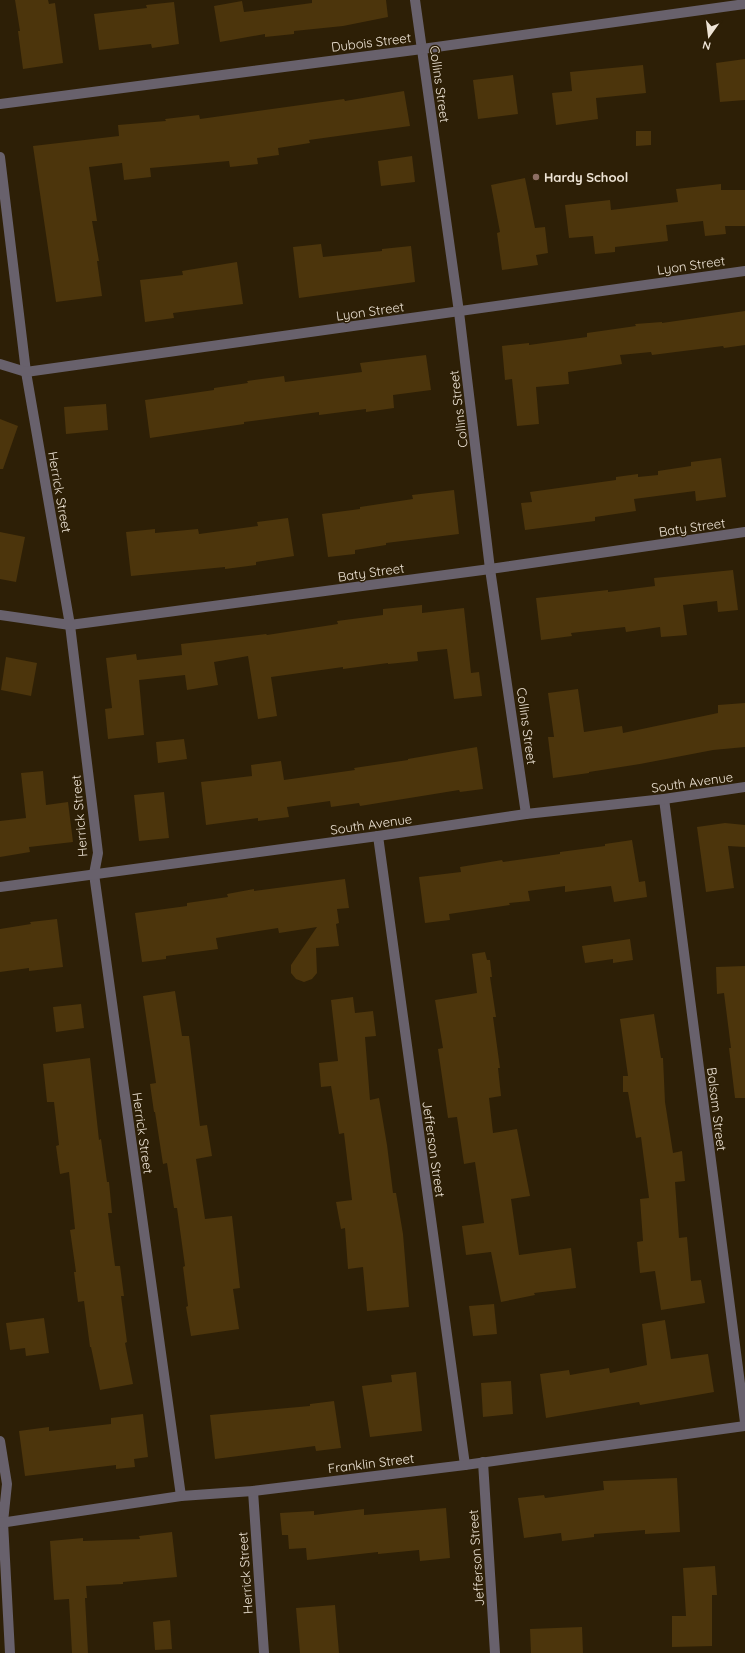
<svg xmlns="http://www.w3.org/2000/svg" width="745" height="1653" viewBox="0 0 745 1653" font-family="Quicksand,sans-serif">
<style>
.building{fill:#4c350c}
.lines{fill:none;stroke-linecap:round;stroke-linejoin:round}
.street{stroke:#68616c;stroke-width:10}
.education-dot{fill:#8d6e63;stroke:#2d1f06;stroke-width:1.5}
.labels{text-anchor:middle;stroke-width:3;stroke-linejoin:round;paint-order:stroke}
.street-label{font-size:13px;fill:#eee4d6;stroke:#2d1f06}
.poi-label{font-size:13px;font-weight:bold;fill:#eee4d6;stroke:#2d1f06;text-anchor:start}
</style>
<rect width="100%" height="100%" fill="#2d1f06"/>
<g class="building">
<path d="M15,0h33l1,4 6,-1 8,60 -40,6 -5,-38h2z"/>
<path d="M312,0h74l2,17 -45,9 -49,5v3l-29,3v-3l-45,8 -6,-36 28,-5 2,11 68,-9z"/>
<path d="M174,2l5,42 -27,4 -1,-4 -52,6 -5,-36 53,-6 -1,-3z"/>
<path d="M745,59v41l-25,2 -4,-39z"/>
<path d="M643,65l3,28 -50,5 2,21 -42,6 -4,-32 20,-2 -2,-19z"/>
<path d="M513,75l5,39 -40,5 -5,-39z"/>
<path d="M404,91l6,35 -101,14 1,3 -32,5 1,7 -22,3 1,6 -28,3 -1,-6 -79,7 1,9 -27,3 -2,-17 -33,4 8,54h-5l7,40h-2l5,35 -46,6 -23,-156 86,-10 -1,-11 48,-4 -1,-2 34,-4 1,4 144,-20 1,2z"/>
<path d="M636,131h15v14l-15,1z"/>
<path d="M412,156l3,26 -34,4 -3,-25z"/>
<path d="M525,178l10,50 10,-1 3,26 -12,2 2,10 -36,5 -5,-37 3,-1 -9,-47z"/>
<path d="M721,184v6h24v36h-20l1,8 -21,2 -2,-15 -37,4 2,16 -53,6v5l-20,2 -2,-18 -24,2 -4,-33 45,-5 1,10 67,-8 -2,-13z"/>
<path d="M321,244l2,13 59,-6v-2l29,-3 4,36 -116,16 -6,-51z"/>
<path d="M237,262l6,42 -70,9 1,5 -29,4 -5,-42 43,-5 -1,-4z"/>
<path d="M745,311v34l-21,3 -1,-2 -71,9 -1,-3 -31,3 2,9 -54,8 1,12 -33,3 3,37 -22,2 -5,-47 -7,1 -3,-34 27,-3v2l58,-8v-4l49,-7 -1,-2 27,-2v1z"/>
<path d="M426,355l5,35 -38,5 1,13 -28,4v-3l-47,6v-3l-75,10v2l-34,5 -60,9 -5,-38 69,-10v-2l34,-5 -1,-2 37,-5 1,6 77,-10 -2,-9z"/>
<path d="M106,404l2,26 -42,4 -2,-27z"/>
<path d="M0,419l18,7 -15,43h-3z"/>
<path d="M721,458l5,39 -30,4 -1,-10 -61,8 2,12 -41,6v4l-70,9 -4,-27 11,-1 -2,-10 86,-12v-3l22,-3v3l20,-2v-4l33,-5v-4z"/>
<path d="M454,490l5,44 -73,9v2l-31,5v4l-27,3 -6,-43 38,-5v-2l53,-8 -1,-4z"/>
<path d="M288,518l6,38 -38,6v3l-31,4v-2l-94,9 -5,-44 29,-3v4l43,-4 1,5 59,-8 -1,-4z"/>
<path d="M0,532l25,5 -9,45 -16,-3z"/>
<path d="M733,570l5,40 -20,2 -1,-11 -34,4 4,30 -26,2 -1,-10 -34,5 -1,-5 -54,6 1,3 -31,4 -5,-42 72,-8v2l47,-6 -1,-8z"/>
<path d="M422,605v8l42,-5 7,65 8,-1 3,24 -28,3 -7,-50 -30,3 1,9 -30,3v-1l-45,6v-2l-72,10 6,39 -19,3 -10,-63 -34,6 4,23 -31,5 -2,-15 -46,5 5,55 -36,4 -3,-30 7,-1 -6,-50 30,-4 1,6 45,-5 -1,-11 85,-10 1,1 71,-11 -1,-3 46,-6v-6z"/>
<path d="M6,657l31,6 -6,33 -30,-6z"/>
<path d="M578,689l6,43 38,-6 1,7 95,-20v-8l27,-2v44l-32,3 -73,14 -51,8v1l-36,5 -5,-41h6l-6,-44z"/>
<path d="M184,739l3,20 -29,4 -2,-21z"/>
<path d="M477,747l6,42 -23,3 -1,-2 -99,16 -1,-3 -28,4 -1,-6 -43,6 2,10 -31,4v-3l-52,7 -5,-43 51,-6 -1,-11 30,-4 3,19 71,-10 -1,-2 54,-8v-1z"/>
<path d="M43,771l3,34 22,-3 5,40 -44,5 1,5 -30,5v-36l26,-3 -5,-45z"/>
<path d="M164,792l5,46 -30,3 -5,-46z"/>
<path d="M725,823l20,2v22l-17,-1 6,42 -28,4 -9,-65z"/>
<path d="M632,840l7,42 6,-1 2,16 -33,5 -3,-16 -46,6v-6l-37,5 2,10 -21,2 1,2 -61,9 1,6 -25,3 -6,-46 42,-5 -1,-5 42,-7 1,2 57,-8v-2l45,-6v-2z"/>
<path d="M345,879l4,29 -12,1 2,14 -3,1 3,22 -23,2 1,25 -5,6 -8,3 -8,-3 -5,-6v-8l26,-38 -38,6 -1,-5 -62,10 2,11 -52,7v3l-24,3 -7,-49 52,-7v-3l41,-6 -1,-3 27,-5v2z"/>
<path d="M57,919l6,48 -34,4v-3l-29,4v-43l31,-5 -1,-2z"/>
<path d="M630,939l3,21 -20,3v-4l-28,4 -3,-17z"/>
<path d="M485,952l2,8h3l2,17h-2l6,40h-3l7,51h-2l3,28 -12,2 4,35 24,-4 13,67 -19,3 8,56 52,-7 5,40 -42,5 1,2 -34,7 -10,-50 -25,3 -4,-29 22,-3 -9,-61 -11,2 -7,-47 -9,1 -10,-69 5,-1 -8,-48 42,-7 -5,-39z"/>
<path d="M745,966v132h-10l-6,-50h2l-7,-55 -7,1 -1,-27z"/>
<path d="M175,991l7,45h7l11,90 7,-1 5,31 -16,3 9,60 27,-3 8,72 -7,1 6,40 -48,7 -5,-29 2,-1 -5,-39 2,-1 -8,-58h-3l-7,-45 -4,1 -8,-52h-1l-4,-28 6,-1 -13,-87z"/>
<path d="M353,997l2,16 18,-2 3,25 -11,1 5,63 9,-2 8,47 6,48h3l7,41 6,73 -42,4 -4,-44 -15,2 -3,-41 -4,1 -5,-27 16,-2 -8,-67 -5,1 -8,-48 -10,1 -2,-24 19,-2 -7,-61z"/>
<path d="M81,1004l3,24 -28,4 -3,-25z"/>
<path d="M654,1014l7,44h2l2,44 8,51 9,-2 3,30 -10,1 4,56 8,-1 4,44 10,-1 4,23 -44,7 -6,-39 -15,2 -3,-31 6,-1 -3,-42 9,-1 -8,-61 -5,1 -8,-46h-5v-16h5l-8,-57z"/>
<path d="M90,1058l9,82 2,-1 6,43h2l3,31h-4l7,53h5l4,30h-3l6,46 -2,1 8,41 -33,6 -9,-43h-1l-6,-46 -6,1 -4,-30h2l-6,-42 5,-1 -6,-57 -9,2 -4,-28 3,-1 -5,-43h-7l-4,-38z"/>
<path d="M494,1304l3,30 -24,2 -4,-30z"/>
<path d="M44,1318l5,35 -23,3 -1,-8 -15,2 -4,-27z"/>
<path d="M665,1320l6,39 37,-5 6,38 -74,13 -1,-3 -93,16 -6,-44 29,-4 1,5 39,-7 1,5 37,-8 -5,-41z"/>
<path d="M416,1372l6,59 -52,6 -8,-51 30,-4 -1,-7z"/>
<path d="M511,1381l2,33 -30,3 -2,-34z"/>
<path d="M334,1401l7,47 -25,3 -1,-5 -100,13 -5,-44 100,-9v-2z"/>
<path d="M143,1414l5,43 -14,2 1,8 -19,2v-4l-91,11 -6,-45 30,-4v4l62,-7v-6z"/>
<path d="M677,1478l3,54 -35,2v-4l-51,4v3l-32,4 -1,-8 -37,5 -6,-40 26,-3 1,3 59,-8 -1,-9z"/>
<path d="M446,1508l4,50 -30,3 -1,-11 -41,4v-2l-71,8 -1,-12 -17,1 -1,-14h-6l-2,-22 34,-2v4l50,-6v6z"/>
<path d="M172,1532l5,45 -54,5v2l-37,2 1,12h-2l3,55h-16l-3,-54 -15,1 -4,-59 33,-3v3l57,-2 -1,-3z"/>
<path d="M715,1566l2,29h-5v51l-40,1v-31h14l-3,-48z"/>
<path d="M335,1605l4,48h-39l-4,-45z"/>
<path d="M170,1620l2,29 -17,1 -2,-28z"/>
<path d="M582,1627l1,26h-52l-1,-24z"/>
</g>
<g class="lines">
<g class="street">
<path d="M415,0l44,312 31,257 36,245"/>
<path d="M0,104l422,-55 323,-45"/>
<path d="M0,157l26,215 44,253 28,228 -4,21 87,622"/>
<path d="M0,364l26,8 719,-101"/>
<path d="M0,615l70,10 420,-56 255,-37"/>
<path d="M664,799l81,623"/>
<path d="M378,836l87,629"/>
<path d="M0,887l378,-51 148,-22 138,-15 81,-12"/>
<path d="M0,1441l7,43 -4,38 7,131"/>
<path d="M483,1462l12,191"/>
<path d="M253,1491l11,162"/>
<path d="M0,1523l181,-27 72,-5 212,-26 280,-39"/>
</g>
</g>
<circle class="education-dot" cx="536" cy="177" r="4"/>
<g class="labels">
<g class="street-label">
<text transform="translate(371 42) rotate(-7)" y="5">Dubois Street</text>
<text transform="translate(440 84) rotate(82)" y="5">Collins Street</text>
<text transform="translate(691 265) rotate(-8)" y="5">Lyon Street</text>
<text transform="translate(370 311) rotate(-8)" y="5">Lyon Street</text>
<text transform="translate(458 409) rotate(-97)" y="5">Collins Street</text>
<text transform="translate(60 492) rotate(80)" y="5">Herrick Street</text>
<text transform="translate(692 527) rotate(-8)" y="5">Baty Street</text>
<text transform="translate(371 572) rotate(-8)" y="5">Baty Street</text>
<text transform="translate(527 726) rotate(82)" y="5">Collins Street</text>
<text transform="translate(692 782) rotate(-8)" y="5">South Avenue</text>
<text transform="translate(79 816) rotate(-95)" y="5">Herrick Street</text>
<text transform="translate(371 824) rotate(-8)" y="5">South Avenue</text>
<text transform="translate(717 1109) rotate(83)" y="5">Balsam Street</text>
<text transform="translate(143 1133) rotate(82)" y="5">Herrick Street</text>
<text transform="translate(434 1149) rotate(82)" y="5">Jefferson Street</text>
<text transform="translate(371 1463) rotate(-7)" y="5">Franklin Street</text>
<text transform="translate(476 1558) rotate(-94)" y="5">Jefferson Street</text>
<text transform="translate(245 1573) rotate(-94)" y="5">Herrick Street</text>
</g>
<g class="poi-label">
<text x="544" y="182">Hardy School</text>
</g>
</g>
<g transform="translate(709 36) rotate(194)" stroke="#2d1f06" stroke-width="3" paint-order="stroke">
<path d="M0-3L7 15L0 10L-7 15Z" fill="#eee4d6"/>
<text y="-6" font-size="11" font-weight="bold" text-anchor="middle" fill="#eee4d6">N</text>
</g>
</svg>
